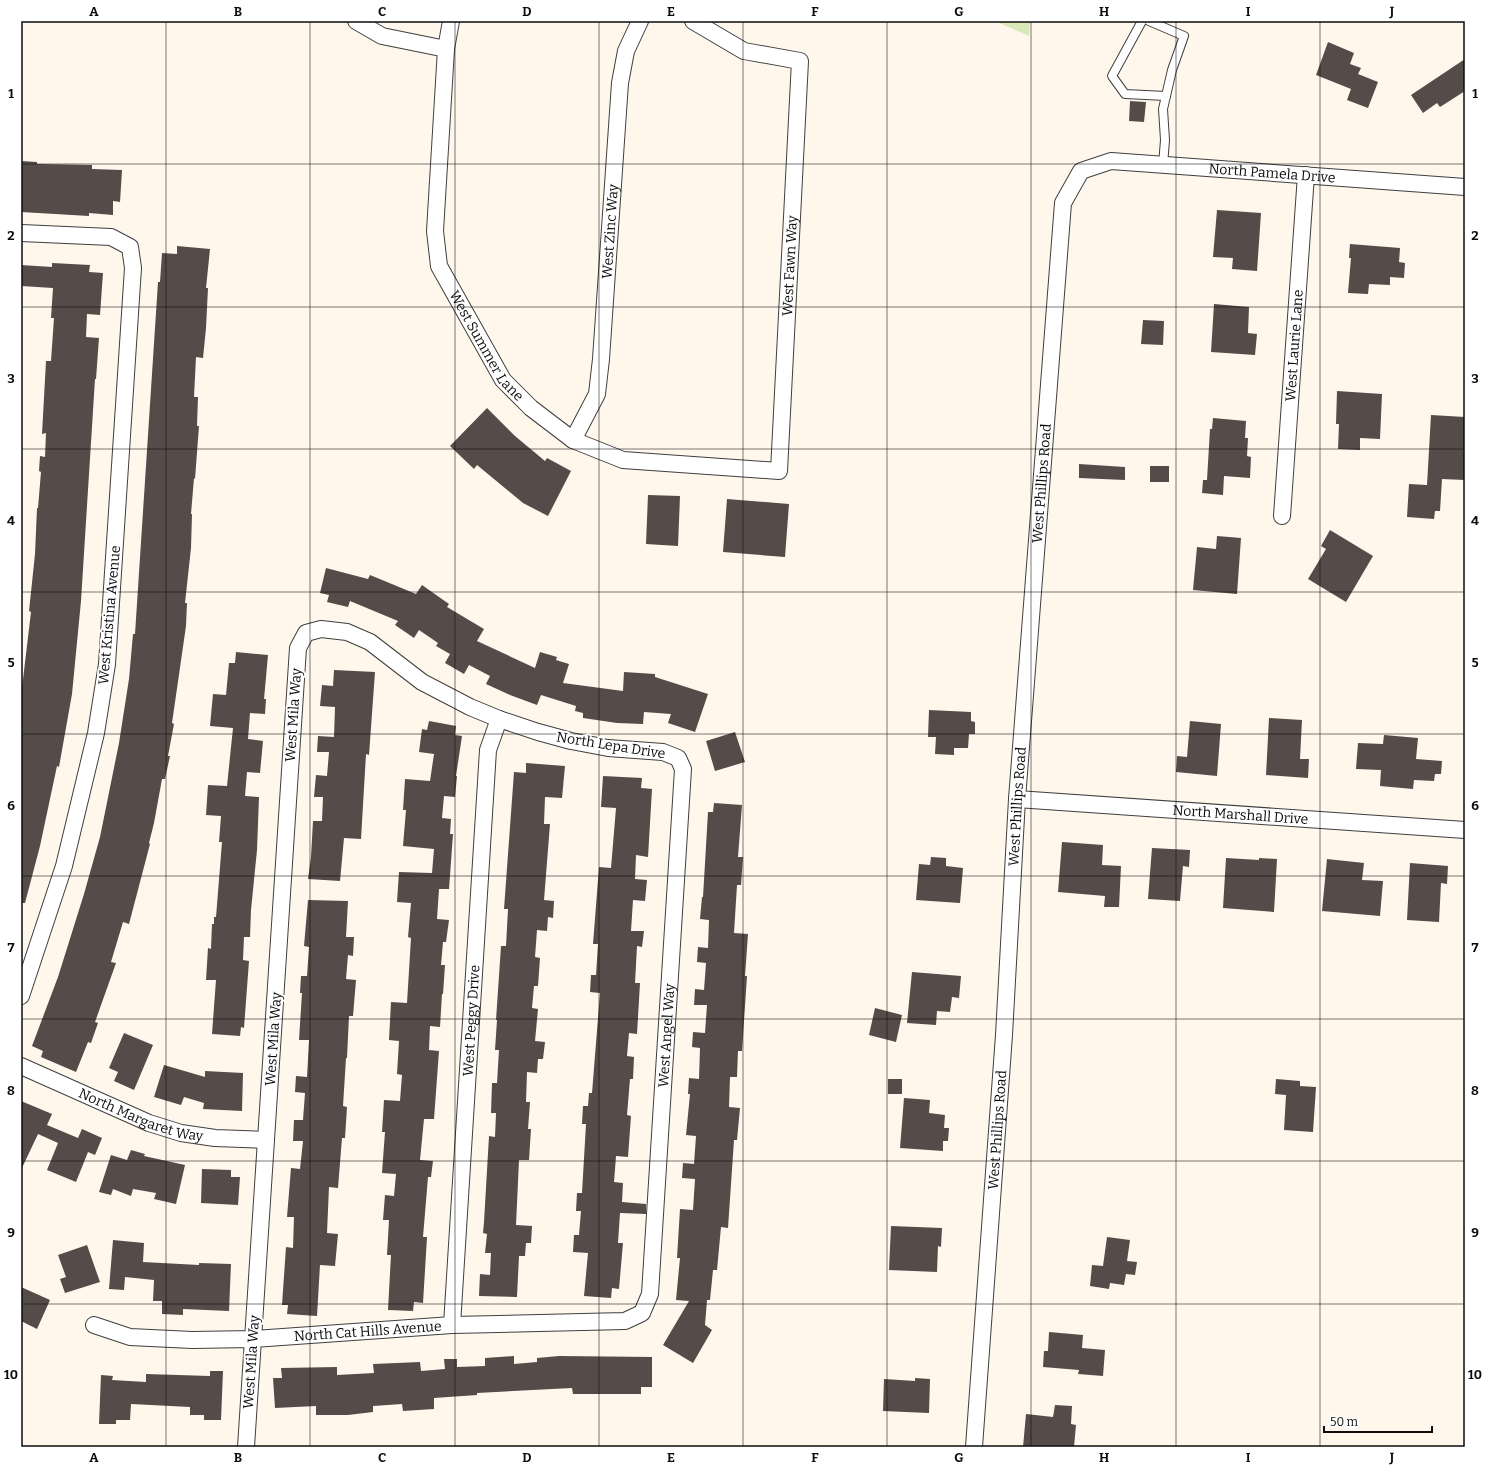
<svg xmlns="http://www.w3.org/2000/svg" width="1486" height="1468" viewBox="0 0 1486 1468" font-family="Bitter,serif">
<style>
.green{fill:#d9e8b7}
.building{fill:#554b49}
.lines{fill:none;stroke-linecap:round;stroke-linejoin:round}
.service-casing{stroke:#3f3f3f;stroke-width:10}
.minor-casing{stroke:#3f3f3f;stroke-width:18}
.service{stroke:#fff;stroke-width:8}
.minor{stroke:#fff;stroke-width:16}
.grid{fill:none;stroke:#0c0c0c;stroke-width:1;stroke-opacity:0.55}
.labels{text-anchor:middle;stroke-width:4;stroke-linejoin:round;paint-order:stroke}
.street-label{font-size:14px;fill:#0c0c0c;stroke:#fff}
.neatline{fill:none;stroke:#0c0c0c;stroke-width:1.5}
.grid-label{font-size:13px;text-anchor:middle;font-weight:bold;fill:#0c0c0c}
</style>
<rect width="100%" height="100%" fill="#fff7ec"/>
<path class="green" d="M995,21h35l-1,15z"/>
<g class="building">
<path d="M1328,42l26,11 -4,11 11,4 -3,6 20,8 -10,26 -21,-8 4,-11 -35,-14z"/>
<path d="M1465,59v32l-25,16 -3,-4 -14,10 -12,-18z"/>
<path d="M1130,101l16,1 -2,20 -15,-1z"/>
<path d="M21,161l16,1v2l55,1v4l30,1 -2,32 -7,-1v14l-24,-2v3l-68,-4z"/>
<path d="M1217,210l44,3 -4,58 -25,-2 1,-11 -20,-1z"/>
<path d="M1350,244l50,4 -1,14 6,1 -1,15 -14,-1v8l-21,-1 -1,10 -20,-1 3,-35h-2z"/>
<path d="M177,246l33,3 -4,39h2l-2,40 -3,30 -7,-1 -2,40h4l-1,29h2l-4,53 -1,-1 -3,36h1l-1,34 -6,55h2l-1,23 -14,97 2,1 -6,32h2l-5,23h-3l-8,44 -5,20 1,1 -21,80 -6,-2 -12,40 5,1 -21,59 3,1 -7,20 -3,-1 -12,30 -35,-15 2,-6 -11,-5 26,-69 26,-83 16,-57 19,-94 10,-64 4,-45h2l23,-352h2l2,-29 15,1z"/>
<path d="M52,263l38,2 -1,7 14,1 -3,42 -13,-1 -1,23 13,1 -3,41h-1l-14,222 -9,93 -13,73 -2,-1 -17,80 -15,57h-4v-207l10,-84 -2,-1 6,-57 2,-46h1l3,-36 -2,-1 1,-15 5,1 1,-24 -4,1 4,-73h5l3,-43h-3l2,-30 -32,-2v-21l31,2z"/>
<path d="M1214,304l35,3 -1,26 9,1 -2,21 -44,-3z"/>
<path d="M1143,320l21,1 -1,24 -22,-1z"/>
<path d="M1337,391l45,3 -2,45 -20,-1v12l-22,-1 1,-25h-3z"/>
<path d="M487,408l28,28 30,25 2,-3 24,13 -23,45 -25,-13 -46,-38 -3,4 -24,-23z"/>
<path d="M1431,415l34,2v63l-23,-1 -2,32h-5l-1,8 -27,-2 2,-33 18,1z"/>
<path d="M1213,418l33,3 -1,17h3l-1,18 4,1 -1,21 -26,-2 -1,19 -21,-2 1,-13h4l3,-51h2z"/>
<path d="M1079,464l46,3v13l-46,-2z"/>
<rect x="1150" y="466" width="19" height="16"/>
<path d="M648,495l32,1 -2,50 -32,-2z"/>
<path d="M727,499l62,5 -4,53 -62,-5z"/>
<path d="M1330,530l43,26 -27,46 -38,-23 18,-30 -5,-3z"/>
<path d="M1217,536l24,2 -4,56 -44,-4 4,-43 19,2z"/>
<path d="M326,568l42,11 2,-4 46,19 6,-9 27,19 -2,3 37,22 -7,12 58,27 5,-16 17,5 -1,3 13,4 -6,19 60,8 1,-19 31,2v3l53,17 -13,38 -27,-9 3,-9 -27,-2 -1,12 -26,-1 -34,-5v-5l-8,-2 1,-5 -35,-11 -4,10 -27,-10 -24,-11 4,-8 -21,-11 -5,9 -19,-11 5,-9 -14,-8 2,-3 -19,-13 -5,8 -19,-13 3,-4 -48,-20 -2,6 -21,-5 2,-7 -9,-2z"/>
<path d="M236,652l32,3 -4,44h2l-1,15 -15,-1 -2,26 15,2 -3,32 -13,-1 -2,24 14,1 -2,53 -6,60 -1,27h-6l-1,23 6,1 -5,67 -3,-1 -1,9 -28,-2 4,-54h-10l2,-32 3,1 1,-25h2v-7h2l6,-75h-3l2,-26 -15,-1 2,-30 19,1 6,-58 -23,-2 3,-32 13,1 3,-32h6z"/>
<path d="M334,670l41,2 -6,83 -3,-1 -5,85 -17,-1 -4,43 -32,-2 3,-22 2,-36h9l1,-24h-9l2,-22 11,1 2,-24h-12l1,-16 16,1 1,-30 -15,-1 2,-21 11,1z"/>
<path d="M929,710l42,2v9l4,1v12h-6l-1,14h-14v7l-19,-1 1,-17h-8z"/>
<path d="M1269,718l33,2 -2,39h9l-1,19 -42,-3z"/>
<path d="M429,721l27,5 -1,9 7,1 -6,40h1l-2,21 -11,-1 -2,22 9,1 -1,15h3l-4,55h-10l-2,30 12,1 -3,22h-3l-2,23h4l-2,29h-1l-2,33 -10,-1 -1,24 10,1 -5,68h-10l-4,41 13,1 -2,16h-3l-5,60h4l-4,66 -9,-1 -1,9 -25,-1 3,-55h-4l2,-35h-6l2,-25 9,1 2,-22 -14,-1 3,-41h-3l2,-32 16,1 2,-26 -5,-1 2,-33 -10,-1 2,-38 16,1 4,-65 -3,-1 3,-34 -14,-1 2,-30 33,1 2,-24 -31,-3 3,-36h-3l2,-31 25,2 4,-27 -15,-2 3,-23 5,1z"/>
<path d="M1190,721l31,3 -4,52 -41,-4 1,-16 10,1z"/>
<path d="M735,732l10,30 -30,9 -9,-30z"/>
<path d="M1384,735l34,3 -2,21 26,2 -1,13h-6l-1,7 -20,-1 -1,9 -33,-3 1,-16 -25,-1 2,-26 25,1z"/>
<path d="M526,763l39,3 -3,32 -17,-1 -1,27h6l-6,76 10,1 -1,17 -5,-1 -1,14 -10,-1 -2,27 5,1 -2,28h-4l-2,22 6,1 -3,32 10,1 -2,17h-5l-1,14 -10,-1 -1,30h4l-2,27h3l-2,31h-10l-3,65 16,1 -1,17h-5l-1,13h-6l-2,41 -38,-1 1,-22 10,1 1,-22h-6l2,-19 -4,-1 1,-11 5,-86 6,1 1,-24h-5l1,-30h5l2,-33h-4l2,-30h-1l5,-74h5l2,-37h-4l10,-137 12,1z"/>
<path d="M603,776l39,2 -1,10 11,1 -4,68 -12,-2 -1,24 12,1 -2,21 -12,-1 -2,31h13l-2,16 -5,-1 -2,37h5l-3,51 -8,-1 -2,23 7,1 -1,22h-3l-3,36 4,1 -3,41 -12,-1 -2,26 9,1 -1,19 24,2v10l-26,-1 -2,30h5l-4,46 -7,-1 -1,10 -27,-2 4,-43 -15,-1 1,-17h5l2,-24h-5l1,-18h5l4,-69h-4l1,-18h5l1,-13h3l8,-100 -10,-1 1,-17h5l2,-31h-5l6,-77 12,1 5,-60 -15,-1z"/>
<path d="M714,803l28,2 -4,52h5l-2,28h-4l-3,48 14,1 -3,42h2l-5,75h-4l-1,26h-7l-1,30 11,1 -3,32h-3l-6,88 -7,-1 -4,43h-4l-3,30h-3l-2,25 7,5 -19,33 -30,-18 26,-44 -13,-1 4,-42h-3l3,-49 13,1 2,-31 -13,-1 1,-15 11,1 2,-28 -10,-1 4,-41h-2l1,-16 10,1 1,-31 -8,-1 1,-15 12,1 2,-28h-13l1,-16 9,1 2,-27 -9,-1 1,-15 10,1 1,-28 -9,-1 2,-22h1l5,-85h5z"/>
<path d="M1062,842l41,3 -1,20 19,1 -2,41h-15l1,-11 -47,-4z"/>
<path d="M1152,848l38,2 -1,17 -6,-1 -3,35 -32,-2z"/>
<path d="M931,857l15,1v8l17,2 -3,35 -44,-3 3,-36 11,1z"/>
<path d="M1226,858l33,2v-2l18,1 -3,53 -51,-4z"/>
<path d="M1327,859l37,4 -2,17 21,1 -3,35 -58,-5z"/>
<path d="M1410,863l38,3 -1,18 -6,-1 -2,39 -32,-2z"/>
<path d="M308,900l40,1 -2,36h8l-1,19 -5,-1 -2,24 10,1 -3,36h-4l-2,42h-1l-3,48 4,1 -2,31h-3l-4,50 -9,-1 -2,46 11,1 -3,32 -15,-1 -3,51 -30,-2 1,-9h-6l4,-58 7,1 1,-31h-7l4,-49 9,1 3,-28h-10l1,-21h9l2,-27 -10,-1 1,-16 11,1 2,-37h-10l3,-47h-2l1,-17h6l2,-29 -5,-1z"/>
<path d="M912,972l49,4 -2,22 -7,-1 -2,15 -13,-1 -1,14 -29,-2z"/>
<path d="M875,1008l27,7 -6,27 -27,-7z"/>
<path d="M124,1033l29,12 -19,45 -20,-9 4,-9 -9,-4z"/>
<path d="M164,1065l41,12v-6l38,2 -1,38 -39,-2 1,-6 -20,-6 -3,8 -27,-8z"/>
<rect x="888" y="1079" width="14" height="15"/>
<path d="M1276,1079l24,2v5l16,1 -3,45 -29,-2 2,-35 -11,-1z"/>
<path d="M904,1098l26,2 -1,13 16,2 -1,13h5l-1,13h-5v10l-43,-3z"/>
<path d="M21,1101l31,13 -5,11 31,13 4,-9 20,9 -7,17 -7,-3 -12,30 -29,-12 11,-27 -20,-9 -17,36z"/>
<path d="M131,1150l14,4 -1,2 41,9 -9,39 -22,-5 2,-6 -23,-4 -2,7 -18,-7 -2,6 -12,-3 12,-37 16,5z"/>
<path d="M202,1169l29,1v7h9l-2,28 -37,-2z"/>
<path d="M891,1226l51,2 -1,19 -3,-1 -1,26 -48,-2z"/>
<path d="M1107,1237l23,3 -3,21 10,1 -2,13 -9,-1 -2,11 -14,-2 -1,6 -19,-3 2,-21 11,1z"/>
<path d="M113,1240l31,3 -1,19 56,3v-2l32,1 -2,47 -46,-2v6l-21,-1v-13h-9l1,-21 -29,-3 -1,13 -15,-1z"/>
<path d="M87,1245l13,37 -35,11 -5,-14 6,-2 -8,-22z"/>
<path d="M21,1287l29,13 -13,29 -16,-8z"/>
<path d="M1049,1332l34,3 -1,13 23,2 -2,26 -25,-2 1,-4 -36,-3 1,-16h4z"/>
<path d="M514,1356v8l23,-2v-4l22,-2 93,1v30h-11v7h-68l-1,-6 -95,5v2l-43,3v11l-31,2 -1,-7 -29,2v6l-25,3h-32v-9l-41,2 -2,-30h9l-1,-10 56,-1v8l37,-2 -1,-9 47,-2 1,9 24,-2 -1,-10h13v8l28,-1v-8z"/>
<path d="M210,1371h13l-2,49h-17v-5h-14v-8l-59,-3 -1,16h-14v4h-17l2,-49 12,1 -1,4 34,2v-8l64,2z"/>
<path d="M915,1378l15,1 -1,34 -46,-2 1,-32 31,2z"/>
<path d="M1055,1405l17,1 -1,18 5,1 -2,22h-51l3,-33 27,3z"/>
</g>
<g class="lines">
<defs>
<g id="service">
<path d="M1142,21l-30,55 13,18 41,2"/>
<path d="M1149,21l35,15 -12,34 -9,39 2,31 -2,25"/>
</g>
<g id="minor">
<path d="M356,21l26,15 64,13"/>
<path id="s1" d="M451,21l-5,28 -11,182 4,35 64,114 28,28 42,32 50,20 156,11 21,-410 -56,-10 -51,-30"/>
<path d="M21,233l90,4 19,10 3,21 -26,396 -11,69 -32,133 -43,130"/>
<path id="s2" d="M573,440l24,-46 4,-35 19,-276 6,-32 14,-30"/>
<path id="s3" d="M1282,516l24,-341"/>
<path id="s4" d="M1017,799l448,31"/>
<path id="s5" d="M21,1066l128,57 32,10 34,5 51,2"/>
<path id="s6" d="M94,1325l36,12 62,3 61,-1 199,-14 173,-4 17,-8 8,-19 33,-525 -5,-11 -15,-6 -55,-4 -37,-7 -33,-9 -39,-13 -29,-12 -48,-25 -52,-40 -23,-10 -26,-3 -15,4 -8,15c-17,267 -35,533 -52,799"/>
<path id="s7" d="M452,1325l36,-575 11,-31"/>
<path id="s8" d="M974,1447l30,-412 13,-236 46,-596 18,-32 30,-10 354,26"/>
</g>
</defs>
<use href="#service" class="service-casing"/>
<use href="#minor" class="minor-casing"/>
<use href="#service" class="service"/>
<use href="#minor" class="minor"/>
</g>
<path class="grid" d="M166,21v1426M310,21v1426M455,21v1426M599,21v1426M743,21v1426M887,21v1426M1031,21v1426M1176,21v1426M1320,21v1426M21,164h1444M21,307h1444M21,449h1444M21,592h1444M21,734h1444M21,876h1444M21,1019h1444M21,1161h1444M21,1304h1444"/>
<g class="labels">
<g class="street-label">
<text dy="5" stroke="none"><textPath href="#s8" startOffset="1477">North Pamela Drive</textPath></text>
<text dy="5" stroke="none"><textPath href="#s2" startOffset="215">West Zinc Way</textPath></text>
<text dy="5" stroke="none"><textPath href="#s1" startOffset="885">West Fawn Way</textPath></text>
<text dy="5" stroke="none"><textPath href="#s1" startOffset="339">West Summer Lane</textPath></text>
<text dy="5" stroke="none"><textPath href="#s3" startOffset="171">West Laurie Lane</textPath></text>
<text dy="5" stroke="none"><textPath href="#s8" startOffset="966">West Phillips Road</textPath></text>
<text transform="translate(109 615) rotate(-85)" y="5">West Kristina Avenue</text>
<text transform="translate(293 715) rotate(-86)" y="5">West Mila Way</text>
<text transform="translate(611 745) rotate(9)" y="5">North Lepa Drive</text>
<text dy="5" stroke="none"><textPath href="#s8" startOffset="642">West Phillips Road</textPath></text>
<text dy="5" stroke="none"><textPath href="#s4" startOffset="224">North Marshall Drive</textPath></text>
<text dy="5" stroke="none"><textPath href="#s7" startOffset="305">West Peggy Drive</textPath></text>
<text dy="5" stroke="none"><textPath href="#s6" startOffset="832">West Angel Way</textPath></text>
<text transform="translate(273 1039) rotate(-86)" y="5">West Mila Way</text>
<text dy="5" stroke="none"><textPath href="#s5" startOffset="130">North Margaret Way</textPath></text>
<text dy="5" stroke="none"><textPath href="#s8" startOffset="318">West Phillips Road</textPath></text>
<text dy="5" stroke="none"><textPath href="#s6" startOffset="276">North Cat Hills Avenue</textPath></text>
<text transform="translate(251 1362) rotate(-86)" y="5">West Mila Way</text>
</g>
</g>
<rect width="1486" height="1468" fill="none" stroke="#ffffff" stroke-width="44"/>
<path d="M1324 1426v6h108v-6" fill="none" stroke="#0c0c0c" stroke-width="2"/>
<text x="1330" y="1426" font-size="12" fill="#0c0c0c" stroke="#ffffff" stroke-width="3" paint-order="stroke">50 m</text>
<rect x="22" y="22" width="1442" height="1424" class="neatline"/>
<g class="grid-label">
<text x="94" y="16">A</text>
<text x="238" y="16">B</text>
<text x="382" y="16">C</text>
<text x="527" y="16">D</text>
<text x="671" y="16">E</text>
<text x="815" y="16">F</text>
<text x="959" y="16">G</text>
<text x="1104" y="16">H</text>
<text x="1248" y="16">I</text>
<text x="1392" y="16">J</text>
<text x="11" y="98">1</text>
<text x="1475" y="98">1</text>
<text x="11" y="240">2</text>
<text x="1475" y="240">2</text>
<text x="11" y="383">3</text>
<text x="1475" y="383">3</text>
<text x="11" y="525">4</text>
<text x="1475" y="525">4</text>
<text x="11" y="667">5</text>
<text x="1475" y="667">5</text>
<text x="11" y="810">6</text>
<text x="1475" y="810">6</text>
<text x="11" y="952">7</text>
<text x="1475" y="952">7</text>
<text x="11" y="1095">8</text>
<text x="1475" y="1095">8</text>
<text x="11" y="1237">9</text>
<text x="1475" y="1237">9</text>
<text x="11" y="1379">10</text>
<text x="1475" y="1379">10</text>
<text x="94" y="1462">A</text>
<text x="238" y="1462">B</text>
<text x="382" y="1462">C</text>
<text x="527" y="1462">D</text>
<text x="671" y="1462">E</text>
<text x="815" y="1462">F</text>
<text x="959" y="1462">G</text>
<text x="1104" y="1462">H</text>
<text x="1248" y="1462">I</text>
<text x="1392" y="1462">J</text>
</g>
</svg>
